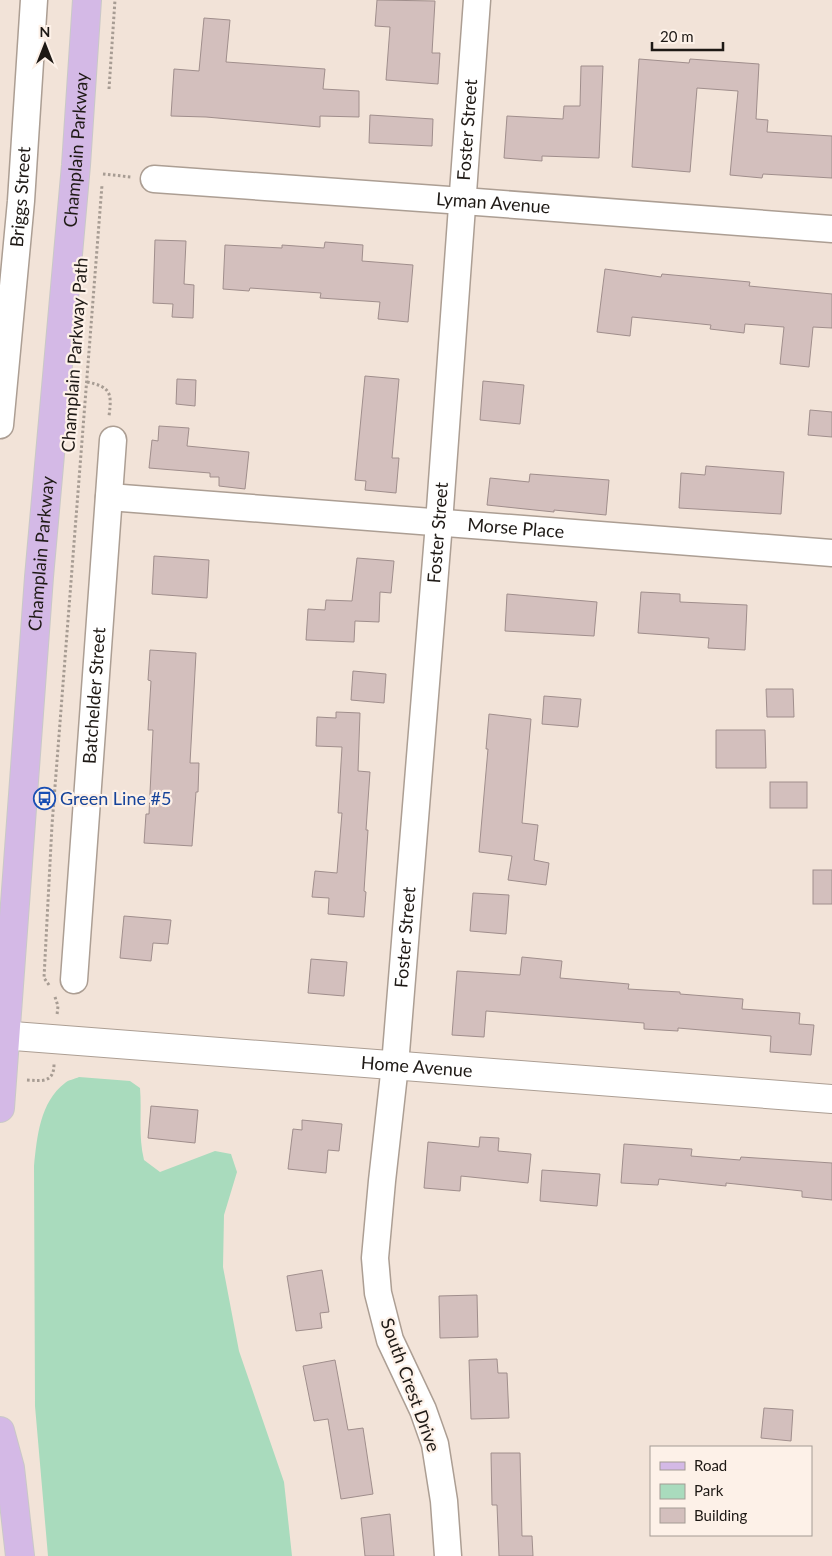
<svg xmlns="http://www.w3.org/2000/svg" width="832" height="1556" viewBox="0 0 832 1556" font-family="Lato,sans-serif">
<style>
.green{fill:#a9dbbd}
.building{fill:#d3bfbd;stroke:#a08e8c}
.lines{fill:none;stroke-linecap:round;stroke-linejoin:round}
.street-casing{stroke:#ac9e93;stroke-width:29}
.secondary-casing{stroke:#ac9e93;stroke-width:30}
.primary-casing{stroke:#c9c8c7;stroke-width:30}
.path{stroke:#a79c93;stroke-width:3;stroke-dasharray:2.5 2.5;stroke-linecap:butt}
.street{stroke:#fff;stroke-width:26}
.secondary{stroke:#fff;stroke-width:28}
.primary{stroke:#d4b9e6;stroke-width:28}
.labels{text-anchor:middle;stroke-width:4.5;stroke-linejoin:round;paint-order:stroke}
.street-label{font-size:18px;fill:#1e1915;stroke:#fdf1e8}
.transit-label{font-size:18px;fill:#164399;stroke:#fdf1e8;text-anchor:start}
</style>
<rect width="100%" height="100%" fill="#f2e3d8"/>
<path class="green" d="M79,1077l51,4 10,7c2,24 -2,48 4,72l16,12 55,-21 16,3 6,18 -13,43 -1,52 16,84 45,131 8,74h-244l-13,-150 -1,-240c3,-29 6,-64 31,-83 3,-3 10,-4 14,-6z"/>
<g class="building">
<path d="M377,0l58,1 -3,52h8l-2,31 -52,-4 4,-53 -15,-1z"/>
<path d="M204,18l26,2 -4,42 99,7 -2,20 36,2v26l-39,-1v11l-114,-10 -35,-1 3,-47 25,2z"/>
<path d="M639,59l50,4 1,-4 69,5 -3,55 12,1 -1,12 65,4v42l-69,-4 -1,4 -32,-3 8,-84 -41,-3 -7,84 -58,-5z"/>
<path d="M581,66h22l-4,92 -57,-2v5l-38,-3 3,-42 56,3 1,-13h16z"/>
<path d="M370,115l63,4 -1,27 -63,-3z"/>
<path d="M155,240l31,1 -2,43 10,1 -1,33 -21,-1 1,-13 -20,-1z"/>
<path d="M325,242l38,3 -1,16 51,4 -5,57 -30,-3 2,-17 -60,-4 1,-5 -71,-5 -1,3 -26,-2 2,-44 57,3v-3l42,3z"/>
<path d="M605,269l56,8 1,-3 88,8 -1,4 83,8v34l-19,-1 -4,40 -29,-3 4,-37 -39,-3 -1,9 -34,-4 1,-4 -79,-8 -2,19 -33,-4z"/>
<path d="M365,376l34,3 -7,79h7l-3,35 -31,-3 1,-9 -11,-1z"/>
<path d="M177,379l19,1 -1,26 -19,-2z"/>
<path d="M483,381l41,4 -4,39 -40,-4z"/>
<path d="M810,410l22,2v25l-24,-2z"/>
<path d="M159,426l30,2 -2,18 62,6 -4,37 -26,-3v-9h-9v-4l-61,-5 3,-28 6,1z"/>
<path d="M706,466l78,6 -3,42 -102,-6 2,-35 24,2z"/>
<path d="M530,474l79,6 -3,35 -52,-5v2l-67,-7 3,-27 39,4z"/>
<path d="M154,556l55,4 -2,38 -55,-4z"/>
<path d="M357,558l37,3 -3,32 -11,-1 -1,30 -24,-1 -1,21 -48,-2 2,-31 17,1 1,-10 26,1z"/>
<path d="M641,592l39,2v8l67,3 -2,45 -37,-2 1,-10 -71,-5z"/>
<path d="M507,594l90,8 -3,34 -89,-5z"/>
<path d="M150,650l46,3 -6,110h9l-1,29h-2l-4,54 -48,-3 2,-29h3l4,-84h-5l3,-49 -3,-1z"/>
<path d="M353,671l33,3 -2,29 -33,-3z"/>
<path d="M766,689h27l1,28h-27z"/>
<path d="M544,696l37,3 -3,28 -36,-3z"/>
<path d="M336,712l24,1 -2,58 12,1 -4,58h2l-4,61 2,1 -2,25 -36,-3 1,-16 -17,-1 3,-26 22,2 5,-60h-4l4,-66 -26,-1 1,-29 19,1z"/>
<path d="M489,714l42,5 -9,104 16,2 -4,35 15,3 -3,22 -38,-5 4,-24 -33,-4 9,-103h-2z"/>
<path d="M716,730h49l1,38h-50z"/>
<rect x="770" y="782" width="37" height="26"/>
<rect x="813" y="870" width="19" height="34"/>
<path d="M473,893l36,2 -3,39 -36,-3z"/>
<path d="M124,916l47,4 -3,24 -15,-1 -2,18 -31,-3z"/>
<path d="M522,957l40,4 -2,17 69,6 -1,5 52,3v2l63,5 -1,10 58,4 -1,11 15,1 -3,30 -41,-3 1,-16 -93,-8v3l-34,-2v-6l-158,-12 -2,26 -32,-2 5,-64 63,4z"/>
<path d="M311,959l36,3 -3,34 -36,-3z"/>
<path d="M151,1106l47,4 -3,33 -47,-5z"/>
<path d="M302,1120l40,4 -3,27 -11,-1 -2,23 -38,-4 5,-40 9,1z"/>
<path d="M480,1137l19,1 -1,13 33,3 -3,29 -67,-7 -1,15 -36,-3 4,-46 51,5z"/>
<path d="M624,1144l68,5 -1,7 49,4 1,-3 91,6v37l-30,-3v-6l-76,-8v3l-67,-7 -1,6 -37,-2z"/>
<path d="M542,1170l58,4 -3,32 -57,-5z"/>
<path d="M322,1270l7,42 -9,1 2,15 -26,3 -9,-55z"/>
<path d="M477,1295l1,42 -38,1 -1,-42z"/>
<path d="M497,1359l1,14h9l2,45 -38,1 -2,-59z"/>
<path d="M335,1360l13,70 15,-2 10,66 -32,5 -13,-80 -14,2 -11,-55z"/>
<path d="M764,1408l29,2 -2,31 -30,-3z"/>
<path d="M491,1453h29l2,83h10l1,20h-34l-2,-51h-5z"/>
<path d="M390,1514l4,42h-29l-4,-38z"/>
</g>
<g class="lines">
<defs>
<g id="street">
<path id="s1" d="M154,179l309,22 369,28"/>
<path id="s2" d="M0,425l21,-224 13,-201"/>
<path id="s3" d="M109,497l723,56"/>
<path id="s4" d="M74,980l39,-540"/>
<path id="s5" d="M448,1556l-4,-55 -9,-57 -12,-34 -33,-70 -12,-47 -3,-35 7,-77 13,-116 44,-542 38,-523"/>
</g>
<g id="secondary">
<path id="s6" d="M0,1035l832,64"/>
</g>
<g id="primary">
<path id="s7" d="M0,1108l39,-531 37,-412 11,-165"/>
<path d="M0,1431l10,37 10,88"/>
</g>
</defs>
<use href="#street" class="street-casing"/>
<use href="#secondary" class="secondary-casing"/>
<use href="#primary" class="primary-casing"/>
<g class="path">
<path d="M109,89l6,-89"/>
<path d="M103,174l28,3"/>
<path d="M87,382c24,5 25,11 22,34"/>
<path d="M49,985l-5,-7 8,-153 50,-640"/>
<path d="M55,997l3,9 -1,9"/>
<path d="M27,1080c15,1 27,3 27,-16"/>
</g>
<use href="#street" class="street"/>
<use href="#secondary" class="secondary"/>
<use href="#primary" class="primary"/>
</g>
<defs>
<symbol id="bus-ring" viewBox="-11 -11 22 22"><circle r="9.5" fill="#fdf1e8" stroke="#1a4fb4" stroke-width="1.5"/><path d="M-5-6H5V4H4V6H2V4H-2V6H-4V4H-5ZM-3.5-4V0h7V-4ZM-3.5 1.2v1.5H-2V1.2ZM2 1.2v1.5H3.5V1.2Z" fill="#1a4fb4"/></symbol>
</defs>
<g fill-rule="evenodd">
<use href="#bus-ring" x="32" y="786" width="25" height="25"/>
</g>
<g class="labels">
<g class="street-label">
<text dy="6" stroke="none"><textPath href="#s5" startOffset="1442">Foster Street</textPath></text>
<text dy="6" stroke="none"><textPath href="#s7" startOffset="961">Champlain Parkway</textPath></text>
<text dy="6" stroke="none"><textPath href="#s2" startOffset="229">Briggs Street</textPath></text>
<text dy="6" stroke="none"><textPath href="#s1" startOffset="340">Lyman Avenue</textPath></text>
<text transform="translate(75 355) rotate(-86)" y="6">Champlain Parkway Path</text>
<text dy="6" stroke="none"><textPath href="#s3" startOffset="408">Morse Place</textPath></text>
<text dy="6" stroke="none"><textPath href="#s5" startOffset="1038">Foster Street</textPath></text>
<text dy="6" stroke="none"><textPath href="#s7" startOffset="556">Champlain Parkway</textPath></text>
<text dy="6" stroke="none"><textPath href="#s4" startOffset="285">Batchelder Street</textPath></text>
<text dy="6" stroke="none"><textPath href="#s5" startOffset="632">Foster Street</textPath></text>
<text dy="6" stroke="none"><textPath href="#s6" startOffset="418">Home Avenue</textPath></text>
<text transform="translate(410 1385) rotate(70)" y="6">South Crest Drive</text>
</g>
<g class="transit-label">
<text x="60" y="805">Green Line #5</text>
</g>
</g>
<rect x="650" y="1446" width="162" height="90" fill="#fdf1e8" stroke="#a49b94"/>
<rect x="660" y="1462" width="25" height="8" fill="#d4b9e6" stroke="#a49b94"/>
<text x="694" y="1471" font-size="15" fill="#1e1915">Road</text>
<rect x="660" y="1484" width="25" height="15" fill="#a9dbbd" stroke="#a49b94"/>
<text x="694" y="1496" font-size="15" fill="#1e1915">Park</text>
<rect x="660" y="1508" width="25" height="15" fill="#d3bfbd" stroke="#a49b94"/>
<text x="694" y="1521" font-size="15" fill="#1e1915">Building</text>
<g transform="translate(45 45)" stroke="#fdf1e8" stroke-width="4" paint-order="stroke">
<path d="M0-4L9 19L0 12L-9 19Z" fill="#1e1915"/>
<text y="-8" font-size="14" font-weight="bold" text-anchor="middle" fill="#1e1915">N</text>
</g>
<path d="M652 42v8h71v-8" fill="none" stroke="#1e1915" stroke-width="2.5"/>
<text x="660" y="42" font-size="15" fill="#1e1915" stroke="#fdf1e8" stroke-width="4" paint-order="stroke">20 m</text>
</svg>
